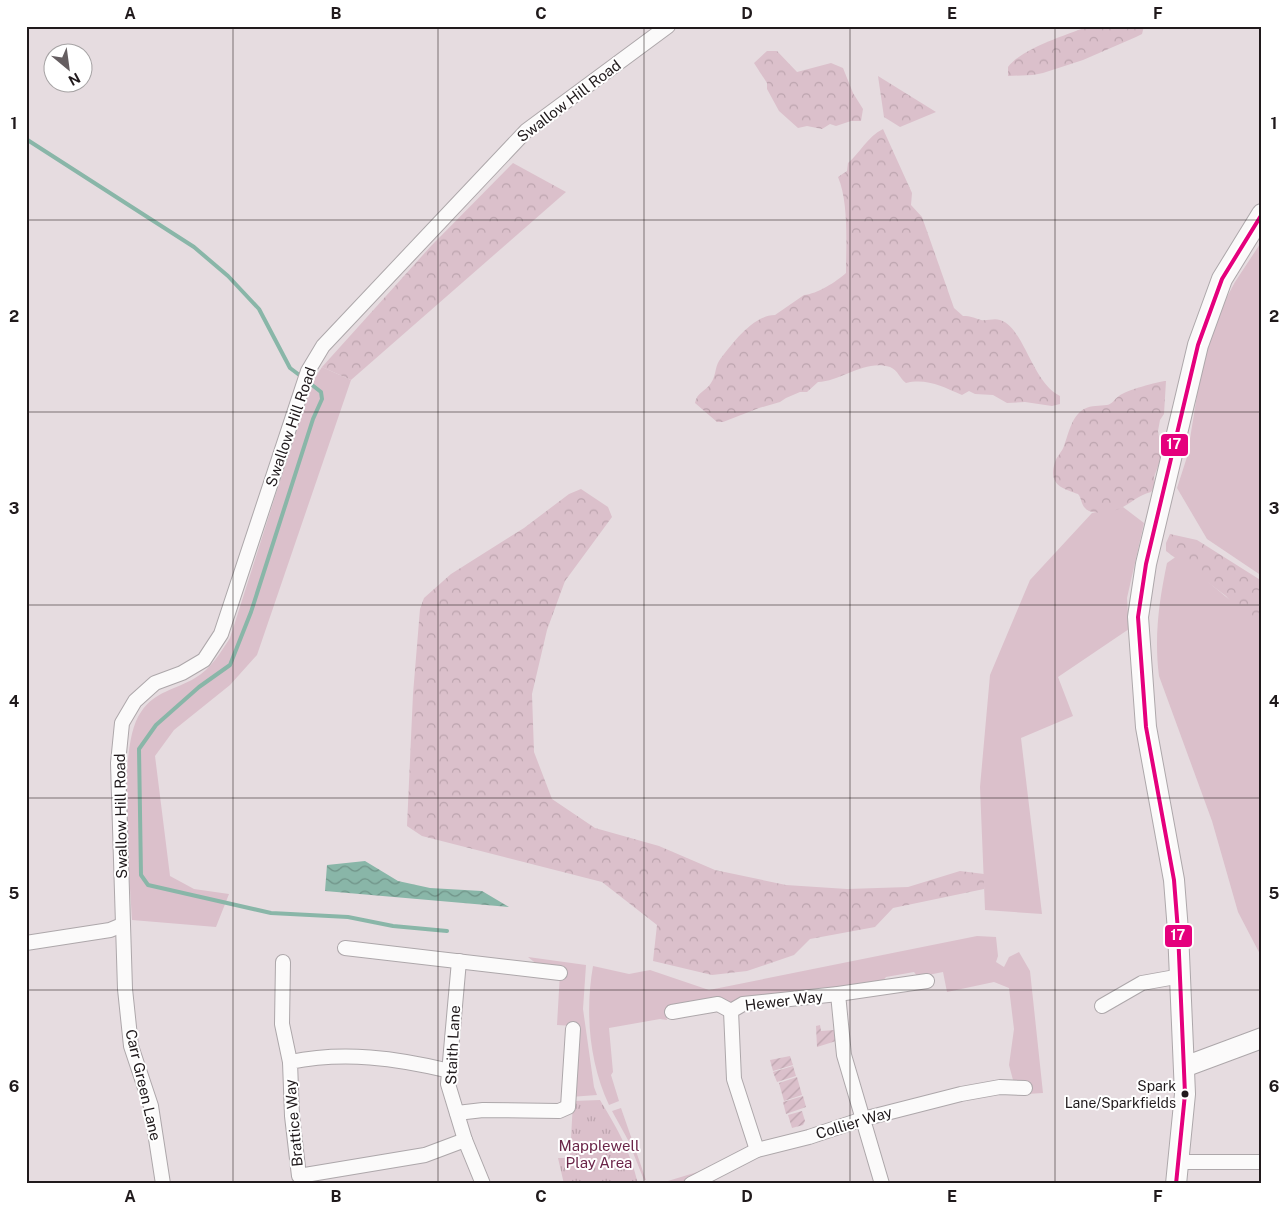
<svg xmlns="http://www.w3.org/2000/svg" width="1288" height="1210" viewBox="0 0 1288 1210" font-family="'Public Sans',sans-serif">
<style>
.grass{fill:#dbc0cb}
.forest{fill:url(#forest-crowns)}
.park{fill:url(#park-tufts)}
.garden{fill:url(#garden-furrows)}
.water{fill:url(#water-waves)}
.lines{fill:none;stroke-linecap:round;stroke-linejoin:round}
.stream{stroke:#89b6a8;stroke-width:4}
.street-casing{stroke:#ada7aa;stroke-width:16}
.secondary-casing{stroke:#ada7aa;stroke-width:22}
.street{stroke:#fbfafa;stroke-width:14}
.secondary{stroke:#fbfafa;stroke-width:20}
.bus-1-casing{stroke:#fff;stroke-width:8}
.bus-1{stroke:#e5007d;stroke-width:4}
.grid{fill:none;stroke:#201a1c;stroke-width:1;stroke-opacity:0.55}
.bus-dot{fill:#201a1c;stroke:#fff;stroke-width:2}
.labels{text-anchor:middle;stroke-width:4;stroke-linejoin:round;paint-order:stroke}
.bus-label{font-size:14px;fill:#201a1c;stroke:#fff;text-anchor:end}
.street-label{font-size:15px;fill:#201a1c;stroke:#fff}
.park-label{font-size:15px;fill:#6b2649;stroke:#fff}
.line-badge{stroke:#fff;stroke-width:2}
.badge-label{font-size:14px;text-anchor:middle;font-weight:bold;fill:#fff}
.neatline{fill:none;stroke:#201a1c;stroke-width:2}
.grid-label{font-size:16px;text-anchor:middle;font-weight:bold;fill:#201a1c}
</style>
<defs>
<pattern id="forest-crowns" width="20" height="18" patternUnits="userSpaceOnUse" patternTransform="scale(1.25)"><rect width="20" height="18" fill="#dbc0cb"/><path d="M2 6a3 3 0 1 1 6 0M12 15a3 3 0 1 1 6 0" fill="none" stroke="#bca4ae"/></pattern>
<pattern id="park-tufts" width="24" height="20" patternUnits="userSpaceOnUse" patternTransform="scale(1.25)"><rect width="24" height="20" fill="#dbc0cb"/><path d="M3 7l-1-3M5 7V3M7 7l1-3M15 17l-1-3M17 17v-4M19 17l1-3" fill="none" stroke="#bca4ae"/></pattern>
<pattern id="garden-furrows" width="10" height="10" patternUnits="userSpaceOnUse" patternTransform="scale(1.25)"><rect width="10" height="10" fill="#dbc0cb"/><path d="M-1 1l2-2M0 10L10 0M9 11l2-2" fill="none" stroke="#bca4ae"/></pattern>
<pattern id="water-waves" width="16" height="10" patternUnits="userSpaceOnUse" patternTransform="scale(1.25)"><rect width="16" height="10" fill="#89b6a8"/><path d="M0 5q4-4 8 0t8 0" fill="none" stroke="#709388"/></pattern>
</defs>
<rect width="100%" height="100%" fill="#e6dce0"/>
<g class="grass">
<path d="M1262,241v335l-55,-37 -30,-51 10,-31 13,-80 14,-56 21,-39z"/>
<path d="M322,367l29,13 -94,275 -27,30 -56,45 -19,26 15,120 24,13 35,5 -13,33 -84,-7c-2,-46 -16,-174 9,-208 14,-21 34,-22 54,-34 16,-9 25,-25 35,-40l72,-226 13,-34z"/>
<path d="M1123,507l21,16 -17,75 2,31 -71,48 15,39 -52,22 21,176 -57,-4 -5,-123 10,-112 40,-95 62,-67z"/>
<path d="M1177,556l78,65 7,12v325l-24,-46 -26,-91 -53,-145c-5,-39 0,-75 8,-113z"/>
<path d="M977,936l19,1 2,19 -2,6 8,5 5,-10 10,-5 11,19 13,122 -16,1 -3,-11 -11,-3 -4,-15 5,-36 -5,-41 -15,-6 -47,10 -4,-20 -25,5 -4,-5 -28,5 -5,6 -47,8 -8,-3 -91,15 -17,-3 -53,9 2,11 -7,-1 -51,9 4,44 -2,3 8,26 -10,4c-20,-43 -24,-93 -16,-139l36,8 21,-4 59,20z"/>
<path d="M528,957l58,8 -3,44 11,78 3,8 -27,2 3,-71 -16,-1 3,-52 -17,-4z"/>
<path d="M621,1108l25,72h-2l-16,-40 -16,-29z"/>
<path d="M704,1170l-24,14h-22z"/>
</g>
<g class="forest">
<path d="M1090,26h54l-2,8 -6,3 -53,23 -40,13 -10,2 -25,1v-9c13,-18 60,-33 82,-41z"/>
<path d="M767,51h10l20,21 34,-9 12,5 10,25 10,16 -2,12h-10l-15,5 -6,-2 -8,5 -15,-3 -9,2 -19,-17 -12,-22v-6l-13,-20z"/>
<path d="M878,76l58,36 -36,15 -16,-10z"/>
<path d="M883,129l29,64 -1,12 11,12 32,91 9,8c8,0 11,2 18,4 6,1 13,-2 19,0 24,7 32,63 60,76v8l-8,2 -27,-4 -18,1 -14,-8 -18,-1 -6,-3 -7,4c-19,-8 -35,-17 -56,-12 -6,-4 -8,-13 -16,-16 -25,-8 -48,14 -72,15l-11,10h-7l-14,6 -6,4 -21,6 -36,14h-6l-22,-19c2,-11 11,-12 16,-20 5,-7 4,-16 8,-22 12,-16 34,-46 56,-46l29,-20c13,-1 32,-13 42,-22 0,-28 3,-70 -8,-96l9,-6 1,-8c12,-10 19,-26 35,-34z"/>
<path d="M513,163l53,29 -215,188 -29,-13 109,-121z"/>
<path d="M1166,381l-2,33 -4,6 -2,11 4,24 -8,22 1,9 -4,6c-14,4 -17,9 -28,15 -8,5 -32,9 -38,1 -4,-4 -3,-9 -7,-14 -16,-6 -30,-9 -23,-32 2,-6 7,-10 9,-16 5,-13 7,-29 20,-37 8,-4 15,-3 23,-4 6,-1 7,-6 12,-9 5,-5 40,-15 47,-15z"/>
<path d="M581,489l27,18 4,10 -47,64 -18,49 -15,64 2,58 18,47 43,29 64,18 56,24 71,15 61,4 61,-2 52,-16 24,3v15l-91,19 -18,19 -65,12 -16,16 -47,16 -35,4 -59,-14 4,-36 -55,-43 -180,-46 -15,-10 6,-132 7,-85 4,-11 27,-24 73,-46 45,-34z"/>
<path d="M1170,534l27,6 65,41v54l-7,-12 -13,-8 -16,-19 -60,-45v-8z"/>
</g>
<path class="park" d="M600,1100c18,30 30,50 38,84h-74l-6,-26h12l3,-57z"/>
<g class="garden">
<path d="M820,1025l1,6 14,-1 1,11 -19,6 -1,-21z"/>
<path d="M790,1056l3,9 -20,6 -3,-11z"/>
<path d="M793,1066l3,10 -19,6 -4,-10z"/>
<path d="M797,1077l5,18 -18,6 -5,-18z"/>
<path d="M803,1096l3,11 -20,7 -3,-12z"/>
<path d="M802,1111l3,10 -2,4 -11,3 -4,-13z"/>
</g>
<path class="water" d="M365,861l33,20 32,7 52,3 27,16 -184,-16 2,-26z"/>
<g class="lines">
<g class="stream">
<path d="M26,139l168,108 34,29 31,33 31,59 12,9"/>
<path d="M307,381l14,11 1,7 -9,20 -62,193 -21,53 -31,22 -43,38 -17,24 2,126 7,10 123,28 77,4 45,9 54,5"/>
</g>
<defs>
<g id="street">
<path d="M26,943l84,-13 12,-5"/>
<path d="M345,948l215,25"/>
<path d="M459,961l-11,123 17,56 18,44"/>
<path d="M283,962l-1,62 8,38"/>
<path d="M838,994l6,61 38,129"/>
<path d="M1102,1006l40,-23 39,-7"/>
<path d="M672,1012l46,-8 13,7"/>
<path d="M450,1071c-54,-13 -106,-20 -160,-9l2,54 7,60 126,-21 40,-15"/>
<path d="M457,1113l26,-3 76,1 9,-4 5,-78"/>
<path d="M757,1150l-23,-71 -3,-68 12,-7 95,-10 89,-13"/>
<path d="M1178,1165l7,-3h77"/>
<path d="M163,1184l-12,-78 -20,-60 -6,-57 -7,-226 4,-40 13,-22 20,-18 27,-10 22,-13 17,-26 87,-263 15,-25 203,-215 142,-105"/>
<path d="M691,1184l66,-34 52,-13 54,-18 98,-25 39,-7 25,1"/>
</g>
<g id="secondary">
<path d="M1184,1067l78,-29"/>
<path d="M1176,1184l9,-90 -7,-163 -4,-51 -28,-153 -8,-110 8,-53 52,-219 24,-66 40,-65"/>
</g>
</defs>
<use href="#street" class="street-casing"/>
<use href="#secondary" class="secondary-casing"/>
<use href="#street" class="street"/>
<use href="#secondary" class="secondary"/>
<defs>
<path id="bus-1" d="M1176,1184l9,-90 -7,-163 -4,-51 -28,-153 -8,-110 8,-53 52,-219 24,-66 40,-65"/>
</defs>
<use href="#bus-1" class="bus-1-casing"/>
<use href="#bus-1" class="bus-1"/>
</g>
<path class="grid" d="M233,26v1158M438,26v1158M644,26v1158M850,26v1158M1055,26v1158M26,220h1236M26,412h1236M26,605h1236M26,798h1236M26,990h1236"/>
<circle class="bus-dot" cx="1185" cy="1094" r="4.5"/>
<g class="labels">
<g class="bus-label">
<text x="1176" y="1091">Spark<tspan x="1176" dy="17">Lane/Sparkfields</tspan></text>
</g>
<g class="street-label">
<text transform="translate(569 101) rotate(-37)" y="5">Swallow Hill Road</text>
<text transform="translate(291 427) rotate(-71)" y="5">Swallow Hill Road</text>
<text transform="translate(121 816) rotate(-91)" y="5">Swallow Hill Road</text>
<text transform="translate(784 1001) rotate(-7)" y="5">Hewer Way</text>
<text transform="translate(453 1045) rotate(-87)" y="5">Staith Lane</text>
<text transform="translate(143 1085) rotate(77)" y="5">Carr Green Lane</text>
<text transform="translate(294 1123) rotate(-95)" y="5">Brattice Way</text>
<text transform="translate(854 1123) rotate(-17)" y="5">Collier Way</text>
</g>
<g class="park-label">
<text x="599" y="1151">Mapplewell<tspan x="599" dy="17">Play Area</tspan></text>
</g>
</g>
<g class="line-badge">
<rect x="1160" y="433" width="29" height="24" rx="5" fill="#e5007d"/>
<rect x="1164" y="924" width="29" height="24" rx="5" fill="#e5007d"/>
</g>
<g class="badge-label">
<text x="1174" y="449">17</text>
<text x="1178" y="940">17</text>
</g>
<rect width="1288" height="1210" fill="none" stroke="#ffffff" stroke-width="55"/>
<g transform="translate(68 68) rotate(151)"><circle r="24" fill="#ffffff" stroke="#a6a3a4"/>
<path d="M0-4L9 19L0 12L-9 19Z" fill="#655e61"/>
<text y="-8" font-size="14" font-weight="bold" text-anchor="middle" fill="#201a1c">N</text>
</g>
<rect x="28" y="28" width="1232" height="1154" class="neatline"/>
<g class="grid-label">
<text x="130" y="19">A</text>
<text x="336" y="19">B</text>
<text x="541" y="19">C</text>
<text x="747" y="19">D</text>
<text x="952" y="19">E</text>
<text x="1158" y="19">F</text>
<text x="14" y="129">1</text>
<text x="1274" y="129">1</text>
<text x="14" y="322">2</text>
<text x="1274" y="322">2</text>
<text x="14" y="514">3</text>
<text x="1274" y="514">3</text>
<text x="14" y="707">4</text>
<text x="1274" y="707">4</text>
<text x="14" y="899">5</text>
<text x="1274" y="899">5</text>
<text x="14" y="1092">6</text>
<text x="1274" y="1092">6</text>
<text x="130" y="1202">A</text>
<text x="336" y="1202">B</text>
<text x="541" y="1202">C</text>
<text x="747" y="1202">D</text>
<text x="952" y="1202">E</text>
<text x="1158" y="1202">F</text>
</g>
</svg>
